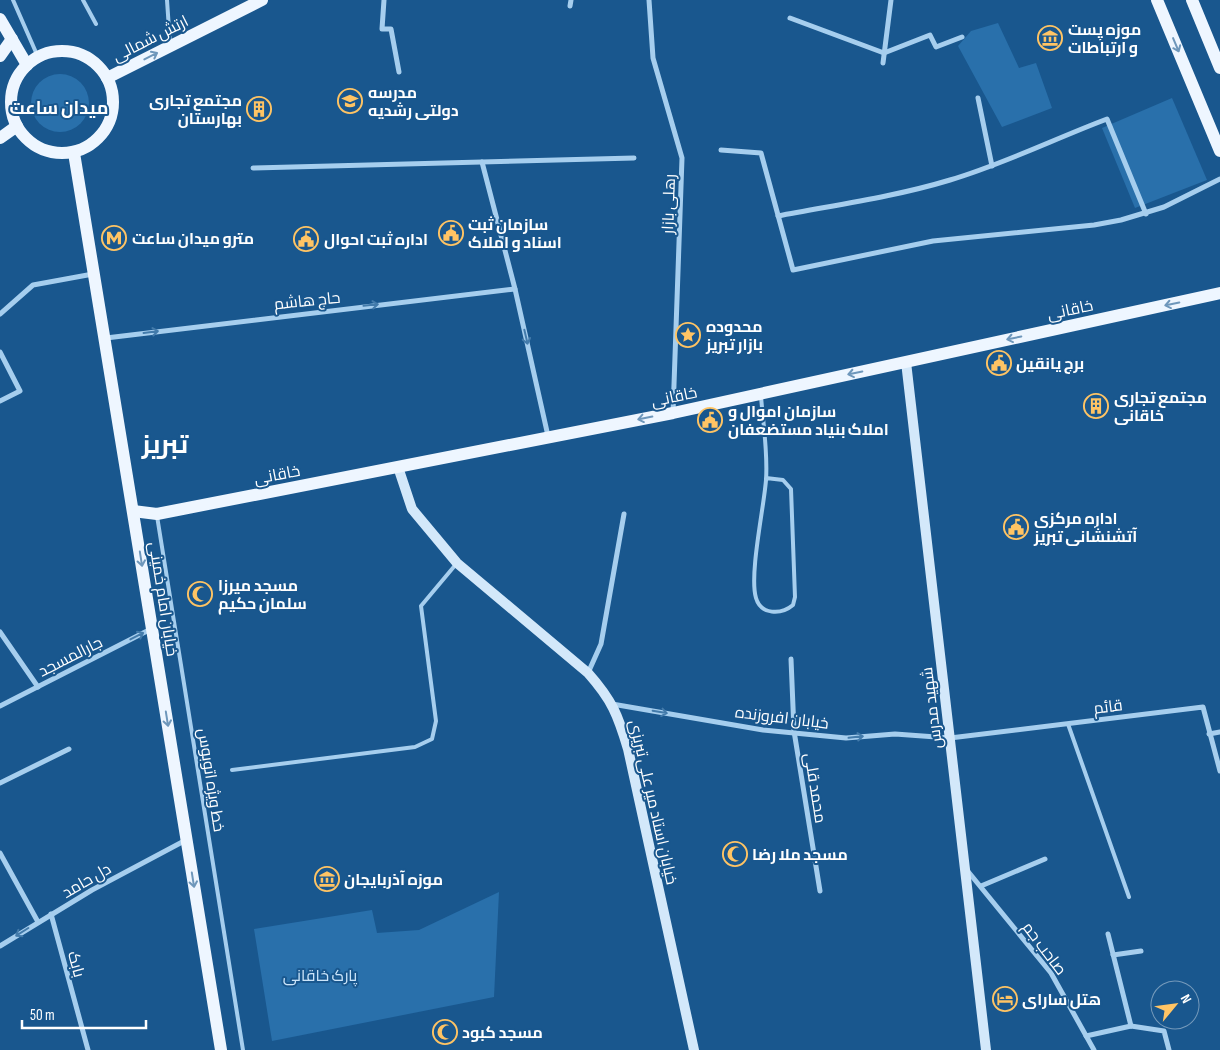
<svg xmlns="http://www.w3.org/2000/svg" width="1220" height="1050" viewBox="0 0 1220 1050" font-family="'Sofia Sans Condensed',Cairo,sans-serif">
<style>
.green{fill:#2970ab}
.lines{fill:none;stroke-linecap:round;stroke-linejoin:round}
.lane{stroke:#a6ceee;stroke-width:4}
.street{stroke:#a6ceee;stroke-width:5}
.secondary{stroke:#d3e8fa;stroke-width:10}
.primary{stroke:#eef6ff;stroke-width:12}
.oneway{stroke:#6e97bb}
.oneway2{stroke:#437bab}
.labels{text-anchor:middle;stroke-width:4;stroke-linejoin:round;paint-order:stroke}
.poi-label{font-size:16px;font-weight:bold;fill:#fff;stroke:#19578e;text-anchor:start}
.street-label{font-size:16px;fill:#fff;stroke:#19578e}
.park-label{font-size:16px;fill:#cce5fa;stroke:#19578e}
.neighbourhood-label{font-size:18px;font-weight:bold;fill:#fff;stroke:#19578e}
.town-label{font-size:26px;font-weight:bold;fill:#fff;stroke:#19578e}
</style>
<rect width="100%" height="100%" fill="#19578e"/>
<g class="green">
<path d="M998,23l21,45 17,-5 16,45 -50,19 -44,-81 13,-15z"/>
<circle cx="60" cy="103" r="29"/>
<path d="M1172,98l35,82 -72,28 -33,-80z"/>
<path d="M499,892l-5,105 -222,44 -18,-112 118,-19 5,23 42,-3z"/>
</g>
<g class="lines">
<g class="lane">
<path d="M13,0l25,57"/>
<path d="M83,0l13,24"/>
<path d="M167,0l3,44"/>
<path d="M761,396c2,27 7,56 5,84 -2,27 -17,95 -10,118 5,17 25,17 37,7l2,-8 -4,-108 -8,-9 -17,-2"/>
<path d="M157,516l86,534"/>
<path d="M1068,724l61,173"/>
<path d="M232,770l183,-23 17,-8 4,-18 -15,-115 36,-43"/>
</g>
<g class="street">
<path d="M384,0l-2,29h9l8,43"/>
<path d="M649,0l4,58 29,100 -9,255"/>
<path d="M570,6l1,-6"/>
<path d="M790,18l94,35 46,-18 6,12 26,-10"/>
<path d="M883,63l8,-63"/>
<path d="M978,98l14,68"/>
<path d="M721,150l40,3 32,117 140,-29 161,-16 27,-5 43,-13 56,-28"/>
<path d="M482,162l33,127 33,147"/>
<path d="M253,168l381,-10"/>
<path d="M778,216c57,-11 116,-19 172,-36 54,-16 104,-41 157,-61l39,95"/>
<path d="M0,314l33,-29 60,-11"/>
<path d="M106,338l409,-49"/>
<path d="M0,352l20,39 -20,10"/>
<path d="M0,632l38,55"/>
<path d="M791,659l3,72 26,160"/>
<path d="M588,673l13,-29 23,-130"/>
<path d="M612,704l151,26 83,8 49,-4 55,4 253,-31 17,64"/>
<path d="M0,706l151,-77"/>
<path d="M1209,734l11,-2"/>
<path d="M0,783l69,-34"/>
<path d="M0,853l38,69"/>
<path d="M966,869l85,104 43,77"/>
<path d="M981,886l64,-27"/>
<path d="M51,914l37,136"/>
<path d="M1108,934l23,92"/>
<path d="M0,946l92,-56 94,-50"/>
<path d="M1113,955l28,-4"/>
<path d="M1086,1036l45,-10 33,5 5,19"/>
</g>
<g class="secondary">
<path d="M906,362l80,688"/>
<path d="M398,467l14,42 45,54 131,110c24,27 30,42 40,76l66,301"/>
</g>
<g class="primary">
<path d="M1157,0l63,151"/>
<path d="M1192,0l28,68"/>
<path d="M0,19l27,46"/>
<circle cx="62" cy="102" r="51"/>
<path d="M0,56l12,-17"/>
<path d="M107,78l155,-78"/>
<path d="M0,138l17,-12"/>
<path d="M74,153l147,897"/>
<path d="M133,511l24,3 516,-101 547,-120"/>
</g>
</g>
<defs><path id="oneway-shaft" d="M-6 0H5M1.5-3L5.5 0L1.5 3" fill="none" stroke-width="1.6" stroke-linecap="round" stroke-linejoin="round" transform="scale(1.25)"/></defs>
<g class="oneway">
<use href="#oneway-shaft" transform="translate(1176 45) rotate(67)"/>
<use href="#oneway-shaft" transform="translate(151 56) rotate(-27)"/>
<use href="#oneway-shaft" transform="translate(1172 304) rotate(168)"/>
<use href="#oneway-shaft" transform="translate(1014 338) rotate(168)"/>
<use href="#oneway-shaft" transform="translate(855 373) rotate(168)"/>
<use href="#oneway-shaft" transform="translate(645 418) rotate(169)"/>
<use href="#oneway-shaft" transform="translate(141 559) rotate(81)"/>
<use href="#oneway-shaft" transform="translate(167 719) rotate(81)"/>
<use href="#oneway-shaft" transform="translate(193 880) rotate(81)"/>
</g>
<g class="oneway2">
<use href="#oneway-shaft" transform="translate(371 305) rotate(-6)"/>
<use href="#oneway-shaft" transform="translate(151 332) rotate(-7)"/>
<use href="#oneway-shaft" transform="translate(526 337) rotate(77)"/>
<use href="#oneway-shaft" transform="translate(137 636) rotate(-27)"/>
<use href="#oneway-shaft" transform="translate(660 712) rotate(10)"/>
<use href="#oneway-shaft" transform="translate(856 737) rotate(-6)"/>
<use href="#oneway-shaft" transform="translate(22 932) rotate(148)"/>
</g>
<defs>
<symbol id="museum-ring" viewBox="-11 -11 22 22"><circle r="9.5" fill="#19578e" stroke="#ffc464" stroke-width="1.5"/><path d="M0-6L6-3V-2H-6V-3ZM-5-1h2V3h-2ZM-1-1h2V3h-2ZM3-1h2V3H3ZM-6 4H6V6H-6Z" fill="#ffc464"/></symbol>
<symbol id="school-ring" viewBox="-11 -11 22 22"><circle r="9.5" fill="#19578e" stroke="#ffc464" stroke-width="1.5"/><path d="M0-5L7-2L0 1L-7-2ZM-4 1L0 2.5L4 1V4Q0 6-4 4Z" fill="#ffc464"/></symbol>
<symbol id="building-ring" viewBox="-11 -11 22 22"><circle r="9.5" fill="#19578e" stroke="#ffc464" stroke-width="1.5"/><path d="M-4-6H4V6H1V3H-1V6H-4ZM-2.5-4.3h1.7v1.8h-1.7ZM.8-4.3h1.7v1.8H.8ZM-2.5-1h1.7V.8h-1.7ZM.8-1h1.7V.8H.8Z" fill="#ffc464"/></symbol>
<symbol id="civic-ring" viewBox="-11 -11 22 22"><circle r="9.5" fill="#19578e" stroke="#ffc464" stroke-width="1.5"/><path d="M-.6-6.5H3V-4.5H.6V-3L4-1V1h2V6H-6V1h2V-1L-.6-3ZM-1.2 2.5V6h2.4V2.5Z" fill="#ffc464"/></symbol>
<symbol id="metro-ring" viewBox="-11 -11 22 22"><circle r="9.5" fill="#19578e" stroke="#ffc464" stroke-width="1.5"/><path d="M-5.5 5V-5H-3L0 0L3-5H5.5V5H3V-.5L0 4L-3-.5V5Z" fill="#ffc464"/></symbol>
<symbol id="sight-ring" viewBox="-11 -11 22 22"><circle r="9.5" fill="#19578e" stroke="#ffc464" stroke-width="1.5"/><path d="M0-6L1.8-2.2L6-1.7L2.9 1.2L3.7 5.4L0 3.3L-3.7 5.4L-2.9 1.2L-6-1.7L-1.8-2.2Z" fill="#ffc464"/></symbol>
<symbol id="mosque-ring" viewBox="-11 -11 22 22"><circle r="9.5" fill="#19578e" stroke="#ffc464" stroke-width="1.5"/><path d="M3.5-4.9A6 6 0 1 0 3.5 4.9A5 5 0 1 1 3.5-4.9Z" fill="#ffc464"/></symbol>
<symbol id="hotel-ring" viewBox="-11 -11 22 22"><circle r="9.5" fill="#19578e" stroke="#ffc464" stroke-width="1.5"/><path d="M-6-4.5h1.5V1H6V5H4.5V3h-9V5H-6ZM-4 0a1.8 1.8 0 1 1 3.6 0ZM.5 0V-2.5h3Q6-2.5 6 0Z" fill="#ffc464"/></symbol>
</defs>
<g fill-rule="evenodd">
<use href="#museum-ring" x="1036" y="24" width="28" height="28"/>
<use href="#school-ring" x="336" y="87" width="28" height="28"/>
<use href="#building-ring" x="245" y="95" width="28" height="28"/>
<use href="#civic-ring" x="437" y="219" width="28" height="28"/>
<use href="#metro-ring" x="100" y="224" width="28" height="28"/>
<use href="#civic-ring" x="292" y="225" width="28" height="28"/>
<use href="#sight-ring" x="674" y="321" width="28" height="28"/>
<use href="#civic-ring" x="985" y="349" width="28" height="28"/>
<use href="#building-ring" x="1082" y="392" width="28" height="28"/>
<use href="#civic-ring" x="696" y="406" width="28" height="28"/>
<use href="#civic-ring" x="1002" y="513" width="28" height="28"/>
<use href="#mosque-ring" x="186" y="580" width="28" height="28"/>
<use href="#mosque-ring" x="721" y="840" width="28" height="28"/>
<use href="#museum-ring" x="313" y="865" width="28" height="28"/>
<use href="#hotel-ring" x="991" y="985" width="28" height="28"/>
<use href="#mosque-ring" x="431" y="1018" width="28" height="28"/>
</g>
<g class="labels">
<g class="poi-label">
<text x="1068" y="35">موزه پست<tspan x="1068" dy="18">و ارتباطات</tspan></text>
<text x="368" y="98">مدرسه<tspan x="368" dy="18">دولتی رشدیه</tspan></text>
<text x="242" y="106" text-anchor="end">مجتمع تجاری<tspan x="242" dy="18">بهارستان</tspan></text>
<text x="468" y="230">سازمان ثبت<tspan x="468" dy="18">اسناد و املاک</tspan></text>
<text x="132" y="244">مترو میدان ساعت</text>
<text x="324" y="245">اداره ثبت احوال</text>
<text x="706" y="332">محدوده<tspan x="706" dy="18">بازار تبریز</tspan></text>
<text x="1016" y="369">برج یانقین</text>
<text x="1114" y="403">مجتمع تجاری<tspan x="1114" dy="18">خاقانی</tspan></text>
<text x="728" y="417">سازمان اموال و<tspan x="728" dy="18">املاک بنیاد مستضعفان</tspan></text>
<text x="1034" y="524">اداره مرکزی<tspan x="1034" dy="18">آتشنشانی تبریز</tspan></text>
<text x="218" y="591">مسجد میرزا<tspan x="218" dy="18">سلمان حکیم</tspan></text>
<text x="752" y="860">مسجد ملا رضا</text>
<text x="344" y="885">موزه آذربایجان</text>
<text x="1022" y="1005">هتل سارای</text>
<text x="462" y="1038">مسجد کبود</text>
</g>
<g class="street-label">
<text transform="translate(150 38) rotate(-27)" y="6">ارتش شمالی</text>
<text transform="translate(668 204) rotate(-88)" y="6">رهلی بازار</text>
<text transform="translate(307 300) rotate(-6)" y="6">حاج هاشم</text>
<text transform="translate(1070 309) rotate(-12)" y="6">خاقانی</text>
<text transform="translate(674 396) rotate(-12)" y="6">خاقانی</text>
<text transform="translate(277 474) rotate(-11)" y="6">خاقانی</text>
<text transform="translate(164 599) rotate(81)" y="6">خیابان امام خمینی</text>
<text transform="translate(70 656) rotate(-27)" y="6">جارالمسجد</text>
<text transform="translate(1108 706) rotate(-7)" y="6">قائم</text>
<text transform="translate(931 708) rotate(-97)" y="6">شهید مدرس</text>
<text transform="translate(782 717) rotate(7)" y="6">خیابان افروزنده</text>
<text transform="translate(212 780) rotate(81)" y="6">خط ویژه اتوبوس</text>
<text transform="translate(816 788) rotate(81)" y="6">محمد قلی</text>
<text transform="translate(654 802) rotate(77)" y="6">خیابان استاد میر علی تبریزی</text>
<text transform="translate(86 880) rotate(-30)" y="6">دل حامد</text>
<text transform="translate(1045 948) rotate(53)" y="6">صاحب جم</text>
<text transform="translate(77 964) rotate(75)" y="6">بابک</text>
</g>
<g class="park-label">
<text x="320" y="981">پارک خاقانی</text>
</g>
<g class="neighbourhood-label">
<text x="59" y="114">میدان ساعت</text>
</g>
<g class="town-label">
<text x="165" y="453">تبریز</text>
</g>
</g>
<g transform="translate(1175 1005) rotate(61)"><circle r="24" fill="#19578e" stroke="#759abb"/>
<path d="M0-4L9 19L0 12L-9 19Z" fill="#ffc464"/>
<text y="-8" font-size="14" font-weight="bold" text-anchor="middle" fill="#ffffff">N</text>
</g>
<path d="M22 1020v8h124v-8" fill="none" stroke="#ffffff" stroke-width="2.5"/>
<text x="30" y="1020" font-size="15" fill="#ffffff" stroke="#19578e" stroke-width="4" paint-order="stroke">50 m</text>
</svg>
